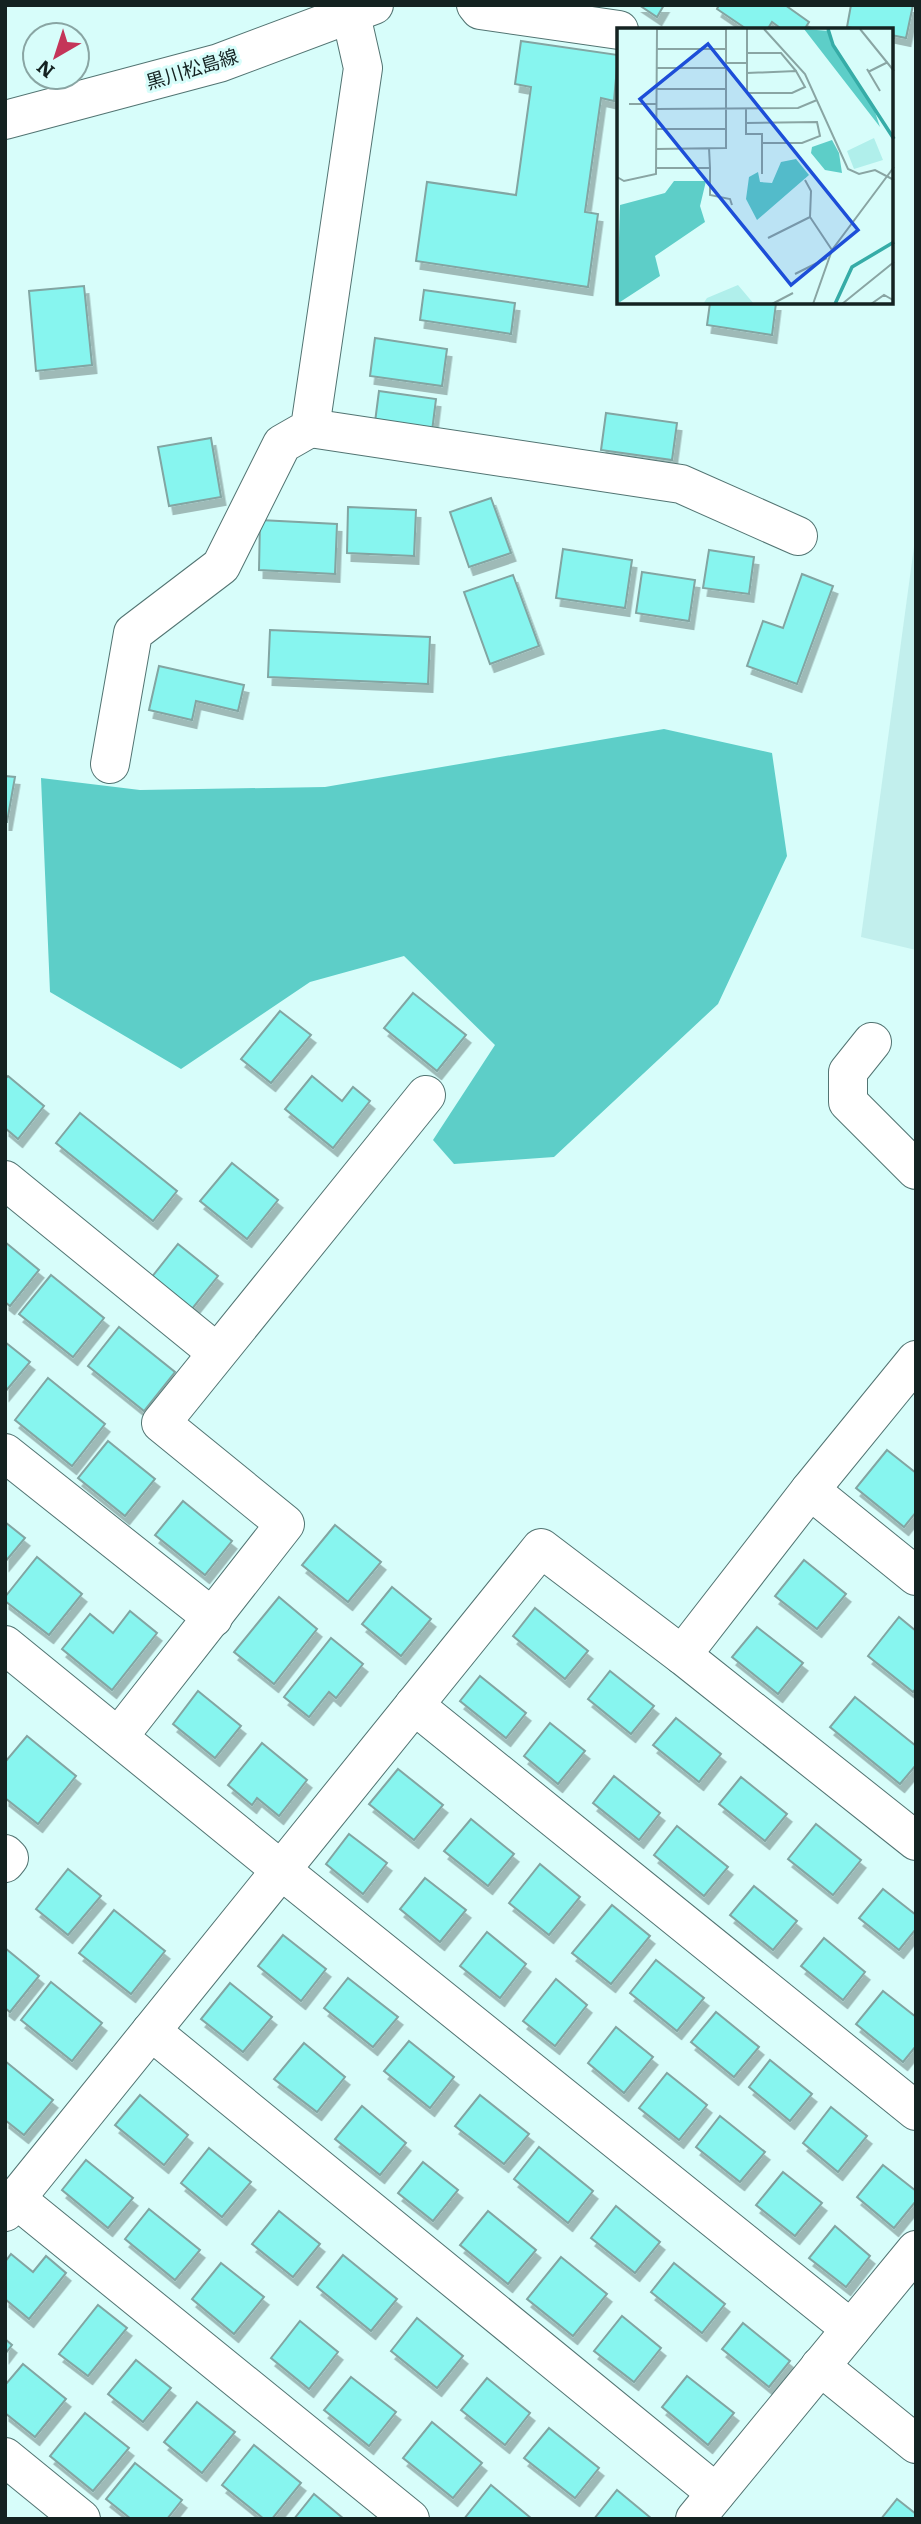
<svg xmlns="http://www.w3.org/2000/svg" width="921" height="2524" viewBox="0 0 921 2524" font-family="Literata,'Noto Sans JP',serif">
<style>
.built{fill:#c2efed}
.forest{fill:#5dcec8}
.building{fill:#87f5ef;stroke:#82a5a2;stroke-width:2;filter:url(#shadow)}
.lines{fill:none;stroke-linecap:round;stroke-linejoin:round}
.street-casing{stroke:#527472;stroke-width:40}
.secondary-casing{stroke:#527472;stroke-width:40}
.street{stroke:#fff;stroke-width:38}
.secondary{stroke:#fff;stroke-width:38}
.labels{text-anchor:middle;stroke-width:6;stroke-linejoin:round;paint-order:stroke}
.street-label{font-size:19px;fill:#142221;stroke:#d7fdfa}
.inset-river{fill:none;stroke:#36aca7;stroke-width:3.5}
.inset-road{fill:none;stroke:#89a5a3;stroke-width:2}
.view{fill:#1d4ed8;fill-opacity:0.15;stroke:#1d4ed8;stroke-width:3.5}
.inset-edge{fill:none;stroke:#142221;stroke-width:3.5}
</style>
<defs>
<filter id="shadow"><feDropShadow dx="4.5" dy="8" stdDeviation="0" flood-color="#0004"/></filter>
</defs>
<rect width="100%" height="100%" fill="#d7fdfa"/>
<path class="built" d="M916,532v418l-55,-13z"/>
<path class="forest" d="M664,729l108,24 15,103 -69,148 -164,153 -100,7 -21,-24 62,-95 -91,-89 -94,26 -129,87 -131,-77 -9,-214 99,12 185,-3z"/>
<g class="building">
<path d="M639,5h25l-7,12z"/>
<path d="M719,5h66l24,17 -5,8h-21l-11,-8 -5,8h-19l-31,-21z"/>
<path d="M851,5h62l-7,33 -15,-3v-5h-28l-16,-3z"/>
<path d="M521,41l97,14 -4,46 -13,-3 -16,114 13,2 -10,73 -172,-26 11,-79 89,13 15,-108 -16,-3z"/>
<path d="M84,286l8,79 -56,6 -7,-80z"/>
<path d="M424,290l91,13 -4,31 -91,-14z"/>
<path d="M710,303h66l-4,32 -65,-10z"/>
<path d="M375,338l72,11 -5,37 -72,-10z"/>
<path d="M379,391l57,8 -4,32 -57,-9z"/>
<path d="M606,413l71,10 -5,37 -71,-10z"/>
<path d="M211,438l10,59 -52,9 -11,-59z"/>
<path d="M491,498l20,55 -42,14 -19,-55z"/>
<path d="M348,507l68,3 -2,46 -67,-3z"/>
<path d="M260,520l77,4 -2,50 -76,-4z"/>
<path d="M563,549l69,11 -7,48 -69,-10z"/>
<path d="M709,550l45,7 -5,37 -46,-6z"/>
<path d="M642,572l53,8 -6,41 -53,-8z"/>
<path d="M802,574l31,12 -36,98 -50,-18 16,-45 20,7z"/>
<path d="M513,575l26,71 -49,18 -26,-72z"/>
<path d="M270,630l160,7 -2,47 -160,-7z"/>
<path d="M159,666l85,19 -6,26 -42,-10 -4,19 -43,-10z"/>
<path d="M5,776l10,1 -8,45h-2z"/>
<path d="M413,993l53,42 -29,36 -53,-43z"/>
<path d="M280,1011l31,24 -40,48 -30,-24z"/>
<path d="M8,1076l36,30 -26,33 -13,-11v-49z"/>
<path d="M312,1076l30,25 11,-14 17,14 -37,47 -48,-39z"/>
<path d="M80,1113l97,78 -24,30 -97,-78z"/>
<path d="M232,1163l46,37 -31,39 -47,-38z"/>
<path d="M5,1242l34,28 -29,36 -5,-4z"/>
<path d="M178,1244l40,32 -27,34 -40,-32z"/>
<path d="M51,1275l53,43 -31,39 -54,-43z"/>
<path d="M119,1327l56,45 -31,39 -56,-45z"/>
<path d="M5,1342l25,20 -25,30z"/>
<path d="M48,1378l57,46 -33,42 -57,-46z"/>
<path d="M108,1441l47,38 -30,37 -47,-38z"/>
<path d="M887,1450l29,23v39l-12,15 -48,-39z"/>
<path d="M183,1501l49,40 -27,34 -50,-40z"/>
<path d="M5,1522l20,16 -20,24z"/>
<path d="M335,1525l46,37 -33,40 -46,-37z"/>
<path d="M37,1557l45,37 -33,41 -44,-34v-4z"/>
<path d="M804,1560l42,34 -29,35 -42,-33z"/>
<path d="M392,1587l39,32 -30,37 -39,-32z"/>
<path d="M279,1597l38,32 -43,55 -40,-32z"/>
<path d="M535,1608l53,43 -23,28 -52,-43z"/>
<path d="M130,1611l27,22 -45,57 -50,-41 28,-35 23,19z"/>
<path d="M899,1617l17,14v57l-3,4 -45,-36z"/>
<path d="M757,1627l46,36 -25,31 -46,-37z"/>
<path d="M331,1638l32,26 -27,34 -7,-6 -20,25 -25,-20z"/>
<path d="M610,1671l44,35 -23,28 -43,-35z"/>
<path d="M480,1676l46,37 -20,25 -46,-37z"/>
<path d="M198,1691l43,35 -26,32 -42,-34z"/>
<path d="M855,1697l61,49v19l-16,19 -70,-57z"/>
<path d="M676,1718l45,36 -22,28 -46,-37z"/>
<path d="M550,1723l35,28 -27,33 -34,-28z"/>
<path d="M27,1736l49,40 -38,48 -33,-26v-36z"/>
<path d="M262,1743l45,37 -28,36 -22,-18 -5,7 -24,-20z"/>
<path d="M398,1769l45,36 -29,35 -45,-36z"/>
<path d="M614,1776l46,37 -21,27 -46,-37z"/>
<path d="M741,1777l46,37 -22,27 -46,-37z"/>
<path d="M471,1819l43,35 -26,32 -44,-35z"/>
<path d="M816,1824l45,36 -28,35 -45,-36z"/>
<path d="M677,1826l51,41 -24,29 -50,-41z"/>
<path d="M349,1834l38,29 -24,31 -37,-30z"/>
<path d="M540,1864l40,33 -31,38 -40,-32z"/>
<path d="M68,1869l33,27 -33,39 -32,-26z"/>
<path d="M425,1878l41,32 -26,32 -40,-33z"/>
<path d="M754,1886l43,35 -24,29 -43,-35z"/>
<path d="M883,1889l33,26v14l-17,21 -40,-32z"/>
<path d="M612,1905l38,31 -39,48 -39,-31z"/>
<path d="M114,1910l51,41 -34,43 -52,-41z"/>
<path d="M487,1932l39,32 -26,34 -40,-32z"/>
<path d="M283,1935l43,34 -25,32 -43,-35z"/>
<path d="M824,1938l41,34 -22,28 -42,-34z"/>
<path d="M5,1948l34,28 -29,36 -5,-4z"/>
<path d="M656,1960l48,38 -27,33 -47,-38z"/>
<path d="M348,1978l50,39 -25,30 -49,-39z"/>
<path d="M556,1979l31,26 -32,41 -32,-25z"/>
<path d="M51,1982l51,41 -30,38 -51,-41z"/>
<path d="M230,1983l42,34 -29,35 -42,-33z"/>
<path d="M883,1991l33,26v29l-13,16 -47,-38z"/>
<path d="M716,2012l43,35 -25,30 -43,-35z"/>
<path d="M616,2027l37,30 -29,36 -36,-30z"/>
<path d="M409,2041l45,36 -24,31 -46,-37z"/>
<path d="M304,2043l41,34 -28,35 -43,-33z"/>
<path d="M770,2060l42,34 -22,27 -41,-34z"/>
<path d="M5,2061l48,39 -29,35 -19,-15z"/>
<path d="M667,2073l40,32 -28,35 -40,-32z"/>
<path d="M140,2095l48,40 -24,30 -49,-40z"/>
<path d="M480,2095l49,39 -25,30 -49,-38z"/>
<path d="M362,2106l44,37 -26,32 -45,-36z"/>
<path d="M831,2107l36,29 -29,36 -35,-29z"/>
<path d="M720,2116l45,36 -25,30 -44,-35z"/>
<path d="M539,2147l54,44 -25,32 -54,-44z"/>
<path d="M209,2148l42,34 -29,35 -41,-34z"/>
<path d="M86,2160l47,38 -25,30 -46,-38z"/>
<path d="M423,2162l35,28 -25,31 -35,-28z"/>
<path d="M883,2165l33,26v10l-22,27 -37,-31z"/>
<path d="M783,2172l39,31 -27,33 -39,-31z"/>
<path d="M616,2206l44,36 -25,31 -44,-35z"/>
<path d="M149,2209l51,41 -25,30 -50,-41z"/>
<path d="M279,2211l41,33 -27,33 -41,-33z"/>
<path d="M488,2211l48,39 -28,34 -48,-39z"/>
<path d="M835,2226l35,30 -24,31 -37,-29z"/>
<path d="M11,2254l22,18 13,-16 20,17 -37,46 -24,-20v-37z"/>
<path d="M343,2255l54,44 -26,32 -54,-44z"/>
<path d="M561,2257l46,37 -34,42 -46,-37z"/>
<path d="M221,2263l43,34 -30,37 -42,-35z"/>
<path d="M674,2263l51,41 -23,29 -51,-41z"/>
<path d="M98,2305l29,23 -39,48 -29,-22z"/>
<path d="M622,2316l39,32 -27,34 -40,-31z"/>
<path d="M417,2318l46,38 -26,32 -46,-37z"/>
<path d="M300,2321l38,31 -29,37 -38,-31z"/>
<path d="M743,2323l47,38 -21,26 -47,-38z"/>
<path d="M5,2339l7,6 -7,9z"/>
<path d="M136,2360l35,28 -28,34 -35,-28z"/>
<path d="M23,2364l43,35 -31,38 -30,-24v-28z"/>
<path d="M687,2376l47,37 -26,32 -46,-38z"/>
<path d="M351,2377l45,35 -27,34 -45,-36z"/>
<path d="M487,2378l43,35 -25,32 -44,-35z"/>
<path d="M197,2402l38,30 -33,41 -38,-31z"/>
<path d="M85,2413l44,35 -36,43 -43,-35z"/>
<path d="M432,2422l50,41 -29,35 -50,-40z"/>
<path d="M549,2428l50,40 -24,30 -51,-40z"/>
<path d="M254,2445l47,38 -29,36h-8l-42,-34z"/>
<path d="M135,2463l47,37 -15,19h-36l-25,-20z"/>
<path d="M491,2485l41,34h-68z"/>
<path d="M617,2490l35,29h-58z"/>
<path d="M314,2494l30,25h-50z"/>
<path d="M897,2499l19,15v5h-35z"/>
</g>
<g class="lines">
<defs>
<g id="street">
<path d="M476,5l4,5 139,20"/>
<path d="M310,428l371,56 117,52"/>
<path d="M110,764l23,-131 88,-67 61,-122 28,-16 53,-360 -12,-53"/>
<path d="M872,1042l-24,30v30l68,68"/>
<path d="M5,1180l211,172"/>
<path d="M5,1453l208,165"/>
<path d="M810,1490l106,-130"/>
<path d="M916,1576l-106,-86 -128,165 234,186"/>
<path d="M414,1705l502,406"/>
<path d="M119,1736l166,-212 -124,-101 265,-328"/>
<path d="M5,1854l4,4 -4,5"/>
<path d="M281,1870l570,459"/>
<path d="M151,2031l565,462"/>
<path d="M16,2199l394,320"/>
<path d="M820,2366l96,78"/>
<path d="M5,2457l76,62"/>
<path d="M695,2519l221,-269"/>
</g>
<g id="secondary">
<path d="M5,120l214,-57 155,-58"/>
<path d="M5,1645l276,225"/>
<path d="M5,2212l536,-664 141,107"/>
</g>
</defs>
<use href="#street" class="street-casing"/>
<use href="#secondary" class="secondary-casing"/>
<use href="#street" class="street"/>
<use href="#secondary" class="secondary"/>
</g>
<g class="labels">
<g class="street-label">
<text transform="translate(192 69) rotate(-17)" y="7">黒川松島線</text>
</g>
</g>
<g transform="translate(617 28)">
<rect width="276" height="276" fill="#d7fdfa"/>
<path d="M257,110l9,22 -29,9 -7,-18zM121,257l16,19h-51l4,-6z" fill="#b0efeb"/>
<path d="M187,1l25,2 2,13 41,59 8,24zM215,112l7,13 3,20 -17,-3 -14,-17 1,-6zM179,131l13,16 -52,45 -11,-21 3,-22 9,-5 2,10 12,1 9,-21zM57,153h32l-6,25 5,16 -50,34 5,20 -43,28 3,-99 45,-12z" fill="#5dcec8"/>
<path class="inset-river" d="M211,1l5,16 61,94M218,276l17,-37 42,-25"/>
<path class="inset-road" d="M40,1h69M130,1v64h45l13,-6 -9,-16 -49,2M147,1l41,45 43,95 11,5 16,-4 19,10M243,1l34,42M40,21h69M130,25h34l15,18M109,35h21M40,40h69M250,41l13,22M251,44l20,-10M40,61h69M12,76h28M40,81l141,-1 19,-8M129,81v25h16v40M129,95l71,-1 3,14 -18,7h-40M40,101h69M39,121l70,-1v-119M39,140h54l-1,-20M93,140v27l20,4 2,6M0,149l7,4 32,-7 1,-145M188,152l6,11 -1,26 22,33M151,210l42,-21M178,246l32,-16M155,276l21,-11M196,276l19,-54 62,-83M225,276l52,-42M254,276l13,-9 9,5"/>
<path class="view" d="M91,16l150,186 -67,55 -151,-186z"/>
<rect width="276" height="276" class="inset-edge"/>
</g>
<rect width="921" height="2524" fill="none" stroke="#142221" stroke-width="14"/>
<g transform="translate(56 56) rotate(219)"><circle r="33" fill="#d7fdfa" stroke="#89a5a3" stroke-width="2"/>
<path d="M0-5L12 26L0 18L-12 26Z" fill="#c43559"/>
<text y="-10" font-size="19" font-weight="bold" text-anchor="middle" fill="#142221">N</text>
</g>
</svg>
